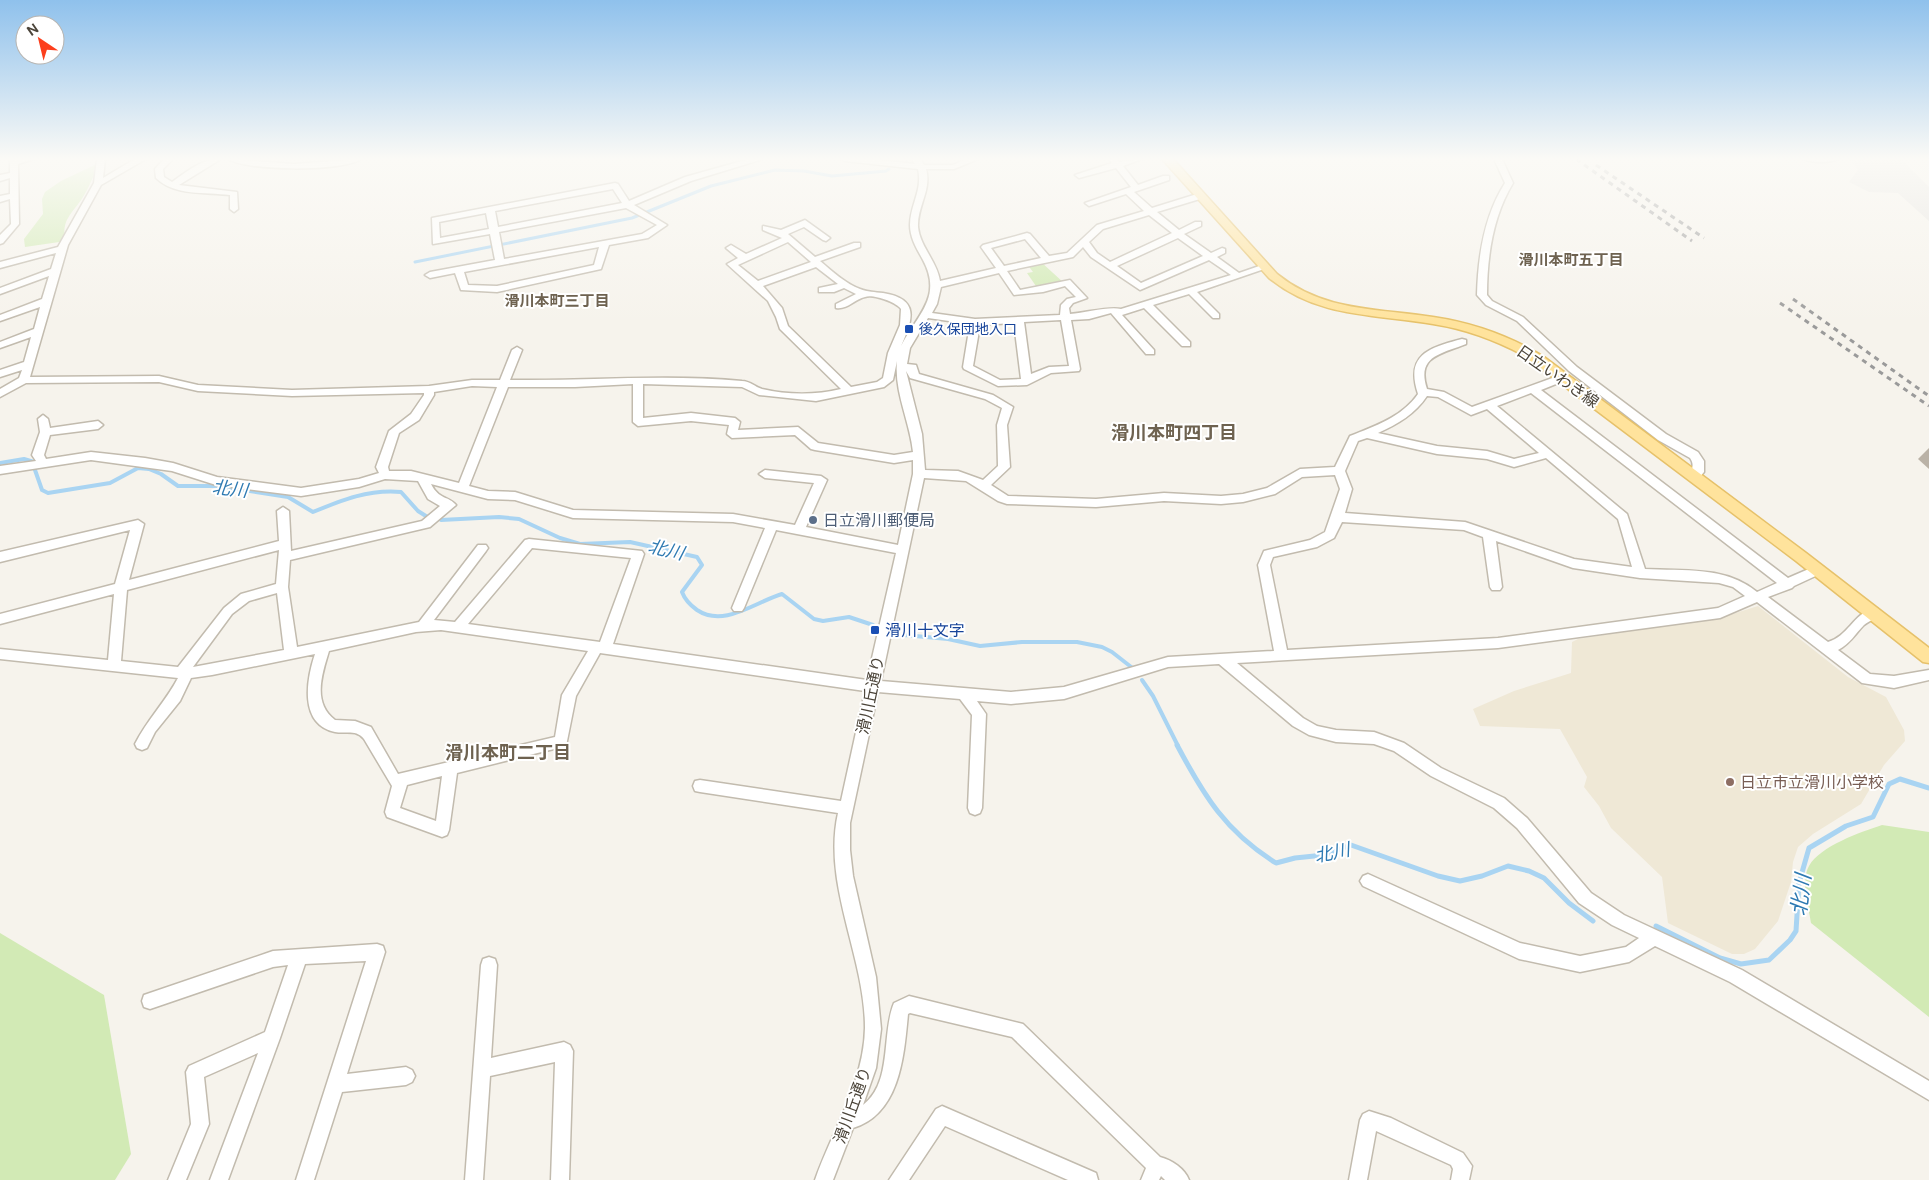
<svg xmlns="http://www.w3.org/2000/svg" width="1929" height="1180" viewBox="0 0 1929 1180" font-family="'DM Sans','Noto Sans JP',sans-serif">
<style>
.education{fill:#efe8d6}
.green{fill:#d2eab5}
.parking{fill:#e5e3e0}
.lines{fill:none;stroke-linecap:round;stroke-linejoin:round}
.stream-far2{stroke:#a9d4f2;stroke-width:3}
.stream-far1{stroke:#a9d4f2;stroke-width:4}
.stream{stroke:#a9d4f2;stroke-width:5}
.minor-casing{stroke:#c2bbae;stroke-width:3}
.major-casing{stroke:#e6c16a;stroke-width:3}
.minor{fill:#fff;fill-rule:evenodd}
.major{fill:#ffe39c;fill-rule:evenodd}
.rail{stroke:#9a9a9a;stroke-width:3;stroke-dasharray:5 5;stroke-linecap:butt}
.wall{fill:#bab2a6}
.transit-dot{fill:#1a4fb4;stroke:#fff;stroke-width:2}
.service-dot{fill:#5c6f8a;stroke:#fff;stroke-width:2}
.education-dot{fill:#8d6e63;stroke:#fff;stroke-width:2}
.labels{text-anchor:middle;stroke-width:4;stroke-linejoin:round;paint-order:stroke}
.far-transit-label{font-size:14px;fill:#164399;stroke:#fff;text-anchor:start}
.far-neighbourhood-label{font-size:15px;font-weight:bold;fill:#6e6250;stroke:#fff}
.street-label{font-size:16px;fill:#4b4439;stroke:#fff}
.service-label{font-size:16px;fill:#4e5e75;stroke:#fff;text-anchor:start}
.transit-label{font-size:16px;fill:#164399;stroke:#fff;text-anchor:start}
.education-label{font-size:16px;fill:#785e54;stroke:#fff;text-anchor:start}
.neighbourhood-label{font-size:18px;font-weight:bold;fill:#6e6250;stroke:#fff}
.water-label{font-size:18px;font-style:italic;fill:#2e7ab2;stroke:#fff}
.near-water-label{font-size:21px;font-style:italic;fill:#2e7ab2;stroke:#fff}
</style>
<rect width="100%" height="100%" fill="#f6f3ec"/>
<path class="education" d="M1758,606l90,71 38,20 18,33 1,11 -21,24 -23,39 -48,30 -15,13 -5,15 -2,20 -13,39 -23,28 -11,5h-12l-64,-31 -6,-46 -51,-49 -12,-22 -15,-19 3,-10 -27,-48 -80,-3 -7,-17 41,-18 57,-18 1,-31 6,-3 148,-23z"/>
<g class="green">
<path d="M101,162c-7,11 -11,24 -18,35 -10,16 -23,23 -17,44l-41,6 -1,-8 19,-25 -1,-15 3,-7 16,-11z"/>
<path d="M1041,262l23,21 -26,6 -11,-16 6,-1 -6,-8z"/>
<path d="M1882,825l47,7v185l-118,-94c-2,-16 -11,-41 -2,-57 11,-20 52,-34 73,-41z"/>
<path d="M0,933l104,62 27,159 -16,26h-115z"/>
</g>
<path class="parking" d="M1850,159h51l28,28v34l-31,-28 -29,-1 -20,-10 9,-12z"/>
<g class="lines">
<g class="stream-far2">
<path d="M896,160l2,-1"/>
<path d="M415,262l217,-44 79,-32 64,-16 29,1 28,5 54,-5 3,-2"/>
</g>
<g class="stream-far1">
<path d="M0,463l24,-4 10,3"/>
<path d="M35,470l7,20 6,3 62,-10 28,-15 11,1 12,5 17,12h40l70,11 25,15c29,-12 56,-23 88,-20l17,19 11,7"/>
<path d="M441,520l58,-3 20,2 41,19 20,6 50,-2 67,15 5,8 -20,27c3,8 8,13 15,18 27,18 58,-8 85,-16l32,25 9,2 26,-4 24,8"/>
<path d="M904,635l44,4 32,7 42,-4h55l25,5 10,5 23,18"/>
<path d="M1142,680l11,16 25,50"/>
</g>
<g class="stream">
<path d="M1177,745c27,51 49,87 99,118l19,-5 29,-3 27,-10 87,31 22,5 22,-5 26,-10 21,5 15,7 25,25 24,18"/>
<path d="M1656,926l64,32 21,6 28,-4 21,-20 6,-9 3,-48 10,-35 37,-22 27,-9 16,-33 11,-5 29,9"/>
</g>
<defs>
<g id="minor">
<path d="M10,159h24l-16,5 1,60 -16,19 -3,1v-9l11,-11 -1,-25 -10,3v-6l10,-2v-16l-10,3v-6l10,-2z"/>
<path d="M97,159h8l-2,19 32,-19h11l-45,26 -33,60 -38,132 129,-1 39,9 94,5 137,-4 43,-6h28l12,-30 5,-3 5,3 -12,30c78,1 154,-6 232,1 8,0 13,6 20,8 26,6 54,6 79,0l-61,-60 -4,-12 -8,-16 -41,-37 11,-6 -12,-10 5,-3 15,9 36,-16 -19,-8v-4l18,4 24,-10 25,18 -4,3 -3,-1 -19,-13 -16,7 27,23 39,-14h6v4l-40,14c12,10 26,23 40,28 7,3 15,3 23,4 37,6 30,26 18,53 16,-31 42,-49 22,-86 -6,-11 -13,-22 -13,-35 0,-20 13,-35 8,-56l-73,-8 -4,-2h30l44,5 -3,-5h8l4,6h29l13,-6h12l-24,10h-28c6,21 -9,37 -8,58 2,20 19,34 22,54l56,-13 -15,-21 2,-2 44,-12 3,1 19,22 18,-3 30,-28 47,-14 -18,-17 -37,12 -4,-3 46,-16 -15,-19 -37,10 -4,-3 37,-12 -3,-4h9l1,3 23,-3 -19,7 15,19 25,-9h6v4l-35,12 18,16 45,-14h6v4l-46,14 22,18 16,-8h6v4l-17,8 27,19 11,-5 3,1v4l-8,4 22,16 26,-9 5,3 -73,25 22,22v4h-6l-24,-24 -36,11 37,37v4h-8l-38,-38 -22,7 32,35v4h-8l-35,-41 -22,6 -18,1 9,49 -1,2 -28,2 -24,12 -29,1 -34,-17 -1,-2 7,-43 -42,-6 -18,30 -3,16 9,1 3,9 74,21 20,12 -6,18 3,42 -19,18 17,11 88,3 68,-6 57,3 22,-2 24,-6 33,-19 35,-2 15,-31c25,-10 52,-19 68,-42 -13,-39 10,-46 44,-55l4,1v4c-25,10 -50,12 -39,45l17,3 28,15 86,-31h8l1,2 -1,2 -25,10 247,188 30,-13 4,2 2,3 -2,3 -28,13 -2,2 -24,9 60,45c19,-5 26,-28 45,-34l5,1 1,4c-3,6 -10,8 -15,12 -9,9 -14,19 -26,25l32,24 24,2 35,-6v10l-35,8 -32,-5 -105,-81 -37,16 -222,30 -261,15 66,55 14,8 19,4 38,2 30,11 37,25 63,30 23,20 64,75 33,22 118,55 187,111v19l-199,-118 -75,-36 -26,16 -49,10 -61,-13 -156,-73 -3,-5 3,-5 5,-2 152,69 60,13 46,-9 13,-9 -27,-13 -33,-22 -62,-75 -23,-20 -63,-32 -37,-25 -20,-7 -38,-2 -27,-7 -16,-9 -74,-62 -51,3 -104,32 -53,5 -34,-3 9,13 -4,94 -2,5 -5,2 -5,-2 -2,-5 4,-93 -12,-16 -82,-7 -28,131v27l3,26 23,101 5,52 -5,39 -13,37c30,-23 18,-71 31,-102l15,-7 114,28 137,133c12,3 25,12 29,23h-24l-4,-4 -2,4h-18l5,-12 -134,-131 -102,-24 -2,1c-4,42 -8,100 -55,114l-20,52h-18c17,-49 49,-98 50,-152 0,-72 -43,-143 -27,-215l-138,-21 -5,-1 -2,-5 2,-5 5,-1 141,21 24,-110 -265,-38 -24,43 -10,50 -109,27 -8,57 -2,5 -5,2 -55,-20 -2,-5 7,-26 -28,-47c-8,-10 -18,-5 -29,-7 -37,-8 -28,-54 -20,-78l-103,21 -21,3 -11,23 -25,31 -8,16 -5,2 -5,-2 -2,-4c12,-24 31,-43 43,-66l-178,-19v-10l108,11 6,-66 -114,30v-10l115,-30 15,-54 -130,32v-10l138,-32 6,4 -15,56 150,-39 -2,-30 6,-4 6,4 2,40 131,-30 18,-15 -12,-7 -10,-18 -33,-2 -26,8 -58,9 -85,-11 -44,-14 -81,-11 -91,14v-8l36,-5 -4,-6 8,-23 -2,-13 5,-4 5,4 2,9 48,-7 5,4 -5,4 -48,6 -6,20 2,4 45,-7 54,6 28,5 44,14 84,11 58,-9 20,-6 -3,-6 13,-36 22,-17 13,-19v-2l-132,3 -94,-5 -39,-9 -133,1 -26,14v-8l19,-11 3,-8 -22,7v-7l24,-8 7,-25 -31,11v-6l34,-13 6,-22 -40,14v-6l42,-16 7,-23 -49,18v-6l51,-19 5,-16 -56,15v-6l58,-15 36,-64zM1149,215l23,18 -62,29 -13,-9 -8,-11 14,-13zM1178,238l25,18 -62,27 -24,-17zM1025,239l16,19 -37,8 -13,-18zM788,242l23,20 -53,19 -20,-16zM1083,247l8,10 49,33 69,-30 22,15 -110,34c-12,-3 -36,4 -51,5l-1,-6 4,-5 14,-5 -17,-18 -50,10 -13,-19 66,-14zM816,267l22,17 -19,4v4h15l10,-4 12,6 -20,10v4c11,2 19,-9 29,-11 8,-3 31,5 36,12l-1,16 -12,28 -5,25 -6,4 -26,5 -63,-61 -6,-18 -19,-22zM999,273l15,22 29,-3 22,-6 11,11 -9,2 -6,6 -1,10 -85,4 -43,-6 5,-9 4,-17zM1061,320l8,46 -20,1 -18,7 -7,-52zM1014,323l7,56 -21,1 -27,-14 7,-41zM897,361c-3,31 13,61 16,91l-19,3 -76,-12 -20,-16 -60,3 2,-8 -5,-4 -44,-5 -48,5v-34l99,3 17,8 57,6 68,-14 9,-7zM906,371l4,7 75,21 17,9 -5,17 1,41 -15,14 -25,-9 -33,-1 -3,-36zM633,384v38l5,4 53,-5 38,4 -2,9 5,4 63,-3 16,14 4,1 79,13 19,-3v14l-15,71 -92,-18 21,-47 -6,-4 -56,-6 -6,4 6,4 49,5 -19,42 -62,-11 -160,-4 -58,-18 -27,-1 -19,-5 39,-99h67zM472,386l25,1 -38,96 -48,-12h-22l-1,-4 11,-34 20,-13 15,-25v-3zM1531,393l246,190 -20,9c-31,-26 -74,-21 -112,-23l-18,-55 -130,-108zM1427,396l11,1 33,18 16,-6 52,44 -25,6 -27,-8 -50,-5 -59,-13c20,-9 37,-19 49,-37zM1367,438l70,16 50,5 27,8 32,-9 72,61 14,48 -58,-8 -109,-37 -120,-9 7,-24 -7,-18 13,-30zM1335,475l5,14 -15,43 -15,8 -46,11 -6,14 16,86 -106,6 -104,30 -53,5 -130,-11 43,-203 42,3 32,20 9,3 89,3 68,-6 57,3 22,-2 32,-8 27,-17zM431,484l57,15 27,1 58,18 160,4 32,6 -33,80 2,3h8l2,-3 32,-78 120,23 -29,127 -254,-36 31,-90 -2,-3 -113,-12 -4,1 -70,82 -21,-2 52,-69 2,-3 -2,-3h-8l-59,77 -122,25 -9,-60 2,-27 140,-33 26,-22c-7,-9 -17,-5 -25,-21zM1342,522l122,8 19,7 7,50 2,3h8l2,-3 -6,-46 77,27 67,10 79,5 14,4 12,9 -27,12 -220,30 -211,12 -17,-85 3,-8 44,-10 17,-9zM532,548l99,10 -31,84 -132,-18zM279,550l-3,34 -35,10 -17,14 -46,59 -57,-6 6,-71zM277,593l7,57 -91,17 39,-53 17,-13zM441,630l147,21 -26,44 -7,42 -157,37 -27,-47 -16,-6 -20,-1c-23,-17 -13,-46 -6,-69l87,-19zM442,776l-6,45 -36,-13 7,-23z"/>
<path d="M164,159h9l-10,10 1,8 8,5c16,-11 29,-23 49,-23l-42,26 58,7 1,17 -4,3 -4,-3v-14c-25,-3 -56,1 -74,-17l-1,-9z"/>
<path d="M228,159l66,5 67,-5c-19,13 -114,12 -133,0z"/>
<path d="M749,159h14l-72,22 -57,24 33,20 -19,13 -39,7 -8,24 -104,23 -36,-2 -6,-17 -25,5 -5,-3 5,-3 65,-12 -5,-26 -57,10 -1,-26 183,-35 3,1 11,17 56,-24zM613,189l9,14 -124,24 -3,-16zM626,208l31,17 -15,9 -138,25 -5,-27zM486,213l3,16 -49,9 -1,-16zM599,247l-5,18 -97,21 -29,-1 -4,-13z"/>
<path d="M1494,159h8l11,24c-20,33 -26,73 -26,112l5,6 31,16 54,50 89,67 32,18 6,9v11l-6,7h-8l-2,-3c4,-6 7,-11 2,-18l-32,-18 -89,-69 -52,-50 -31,-16 -9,-10c1,-39 7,-79 28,-112z"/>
<path d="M1804,159h34c-7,4 -27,4 -34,0z"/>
<path d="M377,944l6,2 2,6 -38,122 59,-7 6,3 3,6 -3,6 -6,3 -64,7 -28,88h-18l70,-219 -61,3 -25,74 -52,142h-18l48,-127 -54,24 5,47 -23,56h-18l23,-56 -5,-52 3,-6 76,-34 23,-67 -15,2 -123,42 -6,-2 -2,-6 2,-6 129,-44z"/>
<path d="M489,957l6,2 2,6 -6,93 73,-16 6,3 3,6 -4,129h-18l4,-118 -65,14 -7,104h-18l16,-215 2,-6z"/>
<path d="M942,1106l154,67 2,7h-30l-123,-54 -36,54h-20l47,-71z"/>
<path d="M1369,1111l22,7 72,35 9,13 -3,14h-18l2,-11 -2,-4 -75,-34 -9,49h-18l11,-60 3,-6z"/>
</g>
<path id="major" d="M1162,159h11l104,115c47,38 99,34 156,43 40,6 77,19 111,40l262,196 123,95v15l-6,-1 -127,-101 -273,-206c-28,-15 -58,-26 -90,-31 -59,-10 -115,-6 -164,-46z"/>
</defs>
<use href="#minor" class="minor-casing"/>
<use href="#major" class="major-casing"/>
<use href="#minor" class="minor"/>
<use href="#major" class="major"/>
<g class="rail">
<path d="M1576,159l116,82"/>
<path d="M1596,165l108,73"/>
<path d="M1793,299l136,97"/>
<path d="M1780,303l149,103"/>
</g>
</g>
<path class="wall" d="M1929,448v21l-11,-10z"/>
<linearGradient id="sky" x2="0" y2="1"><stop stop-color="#8fc1ec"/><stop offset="0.49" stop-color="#fbfaf6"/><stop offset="1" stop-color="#fbfaf6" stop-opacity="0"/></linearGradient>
<rect width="1929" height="324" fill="url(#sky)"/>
<g class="transit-dot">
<rect x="904" y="324" width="10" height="10" rx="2.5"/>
<rect x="870" y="625" width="10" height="10" rx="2.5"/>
</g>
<circle class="service-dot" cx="813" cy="520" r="5"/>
<circle class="education-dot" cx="1730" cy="782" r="5"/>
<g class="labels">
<g class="far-transit-label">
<text x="919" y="334">後久保団地入口</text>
</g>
<g class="far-neighbourhood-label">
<text x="1571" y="265">滑川本町五丁目</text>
<text x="557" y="306">滑川本町三丁目</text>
</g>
<g class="street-label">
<text transform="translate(1558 376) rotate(35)" y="6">日立いわき線</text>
<text transform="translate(870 695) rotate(-78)" y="6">滑川丘通り</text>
<text transform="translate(852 1105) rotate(-70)" y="6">滑川丘通り</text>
</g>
<g class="service-label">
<text x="823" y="526">日立滑川郵便局</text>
</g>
<g class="transit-label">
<text x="885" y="636">滑川十文字</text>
</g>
<g class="education-label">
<text x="1740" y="788">日立市立滑川小学校</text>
</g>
<g class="neighbourhood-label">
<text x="1174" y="439">滑川本町四丁目</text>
<text x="508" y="759">滑川本町二丁目</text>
</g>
<g class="water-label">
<text transform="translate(230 489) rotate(6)" y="6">北川</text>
<text transform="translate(666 550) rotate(13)" y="6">北川</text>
<text transform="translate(1332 853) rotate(-12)" y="6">北川</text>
</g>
<g class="near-water-label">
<text transform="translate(1801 895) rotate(-83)" y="7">北川</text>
</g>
</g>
<g transform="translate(40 40) rotate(325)"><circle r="24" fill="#ffffff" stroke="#b7b4b0"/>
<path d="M0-4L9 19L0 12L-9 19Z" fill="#fc3f1d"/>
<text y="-8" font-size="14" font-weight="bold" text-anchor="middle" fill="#4b4439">N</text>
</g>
</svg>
